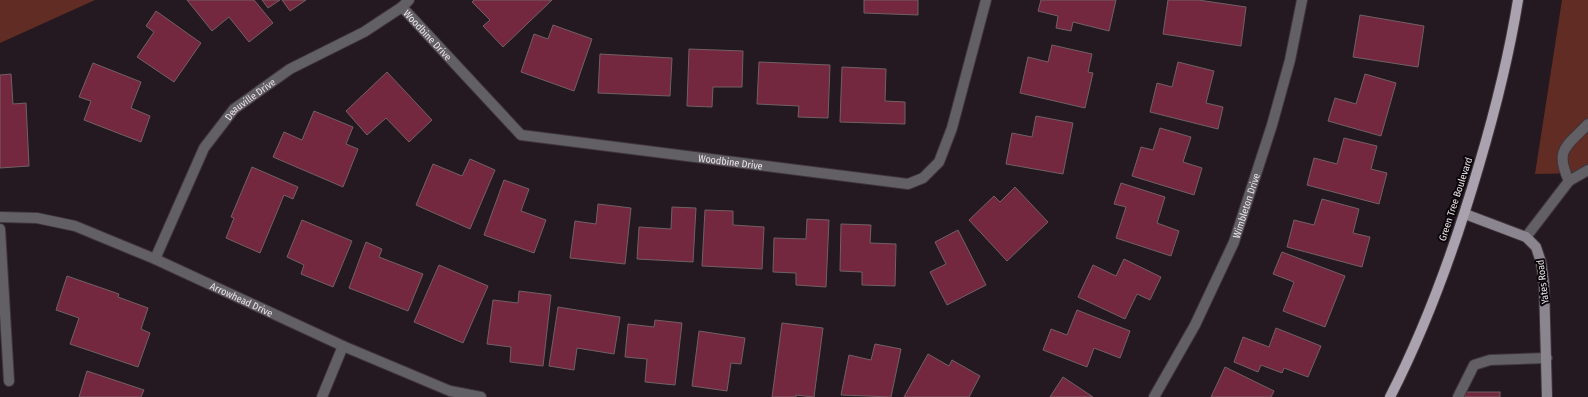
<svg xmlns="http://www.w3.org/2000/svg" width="1588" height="397" viewBox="0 0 1588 397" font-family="'Fira Sans Condensed',sans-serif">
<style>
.green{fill:#612c23}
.building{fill:#742840;stroke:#716063}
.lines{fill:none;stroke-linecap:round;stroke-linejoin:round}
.lane-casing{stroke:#40353d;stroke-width:12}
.street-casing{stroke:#40353d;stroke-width:12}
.secondary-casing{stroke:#40353d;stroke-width:12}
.primary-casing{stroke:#40353d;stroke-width:12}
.lane{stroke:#625f65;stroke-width:10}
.street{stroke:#625f65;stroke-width:10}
.secondary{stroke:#8b858f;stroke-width:10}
.primary{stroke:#aaa3af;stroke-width:10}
.labels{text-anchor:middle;stroke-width:4;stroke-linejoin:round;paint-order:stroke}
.street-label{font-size:10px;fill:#eae2e7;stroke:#0a0609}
</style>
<rect width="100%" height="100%" fill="#241921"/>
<g class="green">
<path d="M0,0h95l-95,43z"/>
<path d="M1562,0h26v173l-53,1z"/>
</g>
<g class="building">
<path d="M187,0h67l19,23 -24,19 -20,-25 -17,14z"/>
<path d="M262,0h18l-12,8z"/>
<path d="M282,0h24l-16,11z"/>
<path d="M474,0h78l-49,47 -20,-21 7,-6 -18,-18z"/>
<path d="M864,0h54v15l-54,-2z"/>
<path d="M1041,0h75l-7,31 -36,-9 -2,9 -15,-3 2,-12 -20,-5z"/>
<path d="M1168,0h30l48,7 -5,39 -78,-12z"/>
<path d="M156,11l45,32 -27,39 -37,-25 17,-25 -8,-6z"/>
<path d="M1360,15l64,11 -6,41 -65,-10z"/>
<path d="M553,25l39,14 -18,52 -53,-19 13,-38 14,5z"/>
<path d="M1052,45l40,9 -4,18 5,1 -8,35 -65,-15 8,-36 20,5z"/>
<path d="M689,49l54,2 -1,36h-29l-1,20 -25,-1z"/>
<path d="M600,54l72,4 -2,38 -72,-3z"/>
<path d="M759,62l71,3 -2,53 -30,-1 1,-11 -42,-2z"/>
<path d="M1178,62l36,9 -8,32 17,4 -5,22 -68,-17 7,-29 15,4z"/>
<path d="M93,63l48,19 -10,26 19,8 -9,26 -57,-22 7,-19 -12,-4z"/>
<path d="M842,67l44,2 -1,32 20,1v22l-65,-2z"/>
<path d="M387,72l45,48 -23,22 -23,-24 -19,17 -21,-24z"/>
<path d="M11,74l2,30 13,-1 3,63 -29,2v-93z"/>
<path d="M1365,74l31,9 -15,53 -53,-15 7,-23 21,6z"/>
<path d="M314,111l39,16 -7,17 12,5 -15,38 -70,-30 11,-25 18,8z"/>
<path d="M1036,116l37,7 -10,51 -57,-10 6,-31 20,4z"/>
<path d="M1160,128l31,9 -8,25 19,6 -8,27 -62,-19 9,-29 12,3z"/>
<path d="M1344,138l33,8 -6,23 16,4 -8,31 -72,-19 7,-27 23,6z"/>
<path d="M470,159l25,11 -25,59 -54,-24 17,-41 29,12z"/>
<path d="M252,167l46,20 -5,12 -9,-4 -24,58 -34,-15 8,-20 -3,-1z"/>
<path d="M504,180l25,9 -8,22 25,9 -12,33 -50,-18z"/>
<path d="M1121,183l44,14 -8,26 22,8 -8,25 -55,-18 10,-31 -12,-3z"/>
<path d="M1015,187l33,35 -41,39 -38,-41 25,-24 6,6z"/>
<path d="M1322,199l37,10 -6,24 17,4 -8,30 -75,-20 7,-27 20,5z"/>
<path d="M598,204l33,4 -6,56 -55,-6 5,-37 21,3z"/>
<path d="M672,207l24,1 -3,54 -56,-3 2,-32 32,2z"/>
<path d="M705,210l28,1v14l31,2 -2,42 -60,-3z"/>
<path d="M807,219l22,1 -3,67 -30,-2v-12l-23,-1 1,-34 32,1z"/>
<path d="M302,220l50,21 -19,46 -32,-13 3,-9 -17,-8z"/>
<path d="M841,224l30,1 -1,18 26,1 -1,42 -33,-1v-13l-22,-1z"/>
<path d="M958,230l28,55 -39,20 -17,-33 16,-8 -11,-22z"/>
<path d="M366,242l16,7 -3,8 44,17 -15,37 -59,-23z"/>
<path d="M1282,252l63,24 -20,51 -42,-16 11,-29 -21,-8z"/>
<path d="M1124,259l37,18 -11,23 -13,-6 -12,25 -47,-22 15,-32 23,11z"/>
<path d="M439,265l49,21 -25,57 -49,-21z"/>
<path d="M67,276l52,18 -1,3 30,11 -7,21 9,4 -12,34 -68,-23 9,-26 -23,-8z"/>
<path d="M519,291l32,4 -8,71 -33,-4 1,-15 -24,-3 6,-44 25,3z"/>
<path d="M558,307l62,10 -6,37 -37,-6 -3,22 -25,-4z"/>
<path d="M1077,310l53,21 -10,27 -26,-10 -7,19 -44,-17 8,-21 16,6z"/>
<path d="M655,320l27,3 -7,62 -30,-3 2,-23 -22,-2 3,-33 26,3z"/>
<path d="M782,323l41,5 -9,69 -18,-2v2h-24z"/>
<path d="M1276,328l45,18 -13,31 -24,-9 -2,5 -21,-8 -3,7 -24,-10 9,-25 26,10z"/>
<path d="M699,331l46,7 -4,26 -10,-1 -4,28 -35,-5z"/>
<path d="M875,344l26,5 -10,48 -50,-2 8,-40 22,5z"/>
<path d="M928,354l21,12 3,-6 28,16 -11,21h-65z"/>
<path d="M1225,367l49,24 -3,6h-60z"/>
<path d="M87,371l57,19 -3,7h-62z"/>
<path d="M1063,377l30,20h-43z"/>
<rect x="1465" y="392" width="35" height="5"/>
</g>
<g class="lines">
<defs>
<g id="lane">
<path d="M1569,181c-15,-32 -2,-35 19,-57"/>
<path d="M1526,237l43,-56 19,-11"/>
<path d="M1458,397l16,-32 16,-5 57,-2"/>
</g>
<g id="street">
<path id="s1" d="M402,7l119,128 387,49 15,-6 16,-16 13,-34 34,-128"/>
<path id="s2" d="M0,217l37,1 38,8 80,33 188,87 107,45 31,6"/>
<path d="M0,229l9,152"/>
<path id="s3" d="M155,259l49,-111 30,-39 56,-40 74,-37 38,-25 7,-7"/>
<path d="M322,397l21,-51"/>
<path id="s4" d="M1154,397l41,-72 39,-83 38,-117 18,-65 12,-60"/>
</g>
<path id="secondary" d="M1465,214l61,23 10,10 5,15 3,21 3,114"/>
<path id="primary" d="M1390,397c38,-74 66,-153 89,-232 16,-54 30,-109 39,-165"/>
</defs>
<use href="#lane" class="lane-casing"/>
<use href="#street" class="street-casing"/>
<use href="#secondary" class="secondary-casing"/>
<use href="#primary" class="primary-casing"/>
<use href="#lane" class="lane"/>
<use href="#street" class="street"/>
<use href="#secondary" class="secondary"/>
<use href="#primary" class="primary"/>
</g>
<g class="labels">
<g class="street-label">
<text dy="4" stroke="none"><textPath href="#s1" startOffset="38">Woodbine Drive</textPath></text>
<text dy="4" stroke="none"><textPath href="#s3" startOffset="189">Deauville Drive</textPath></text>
<text dy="4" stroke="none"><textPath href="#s1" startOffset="386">Woodbine Drive</textPath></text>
<text transform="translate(1455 199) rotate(-72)" y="4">Green Tree Boulevard</text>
<text dy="4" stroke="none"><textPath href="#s4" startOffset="213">Wimbleton Drive</textPath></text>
<text transform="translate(1542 282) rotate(-97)" y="4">Yates Road</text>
<text dy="4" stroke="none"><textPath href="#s2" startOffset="258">Arrowhead Drive</textPath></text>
</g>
</g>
</svg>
